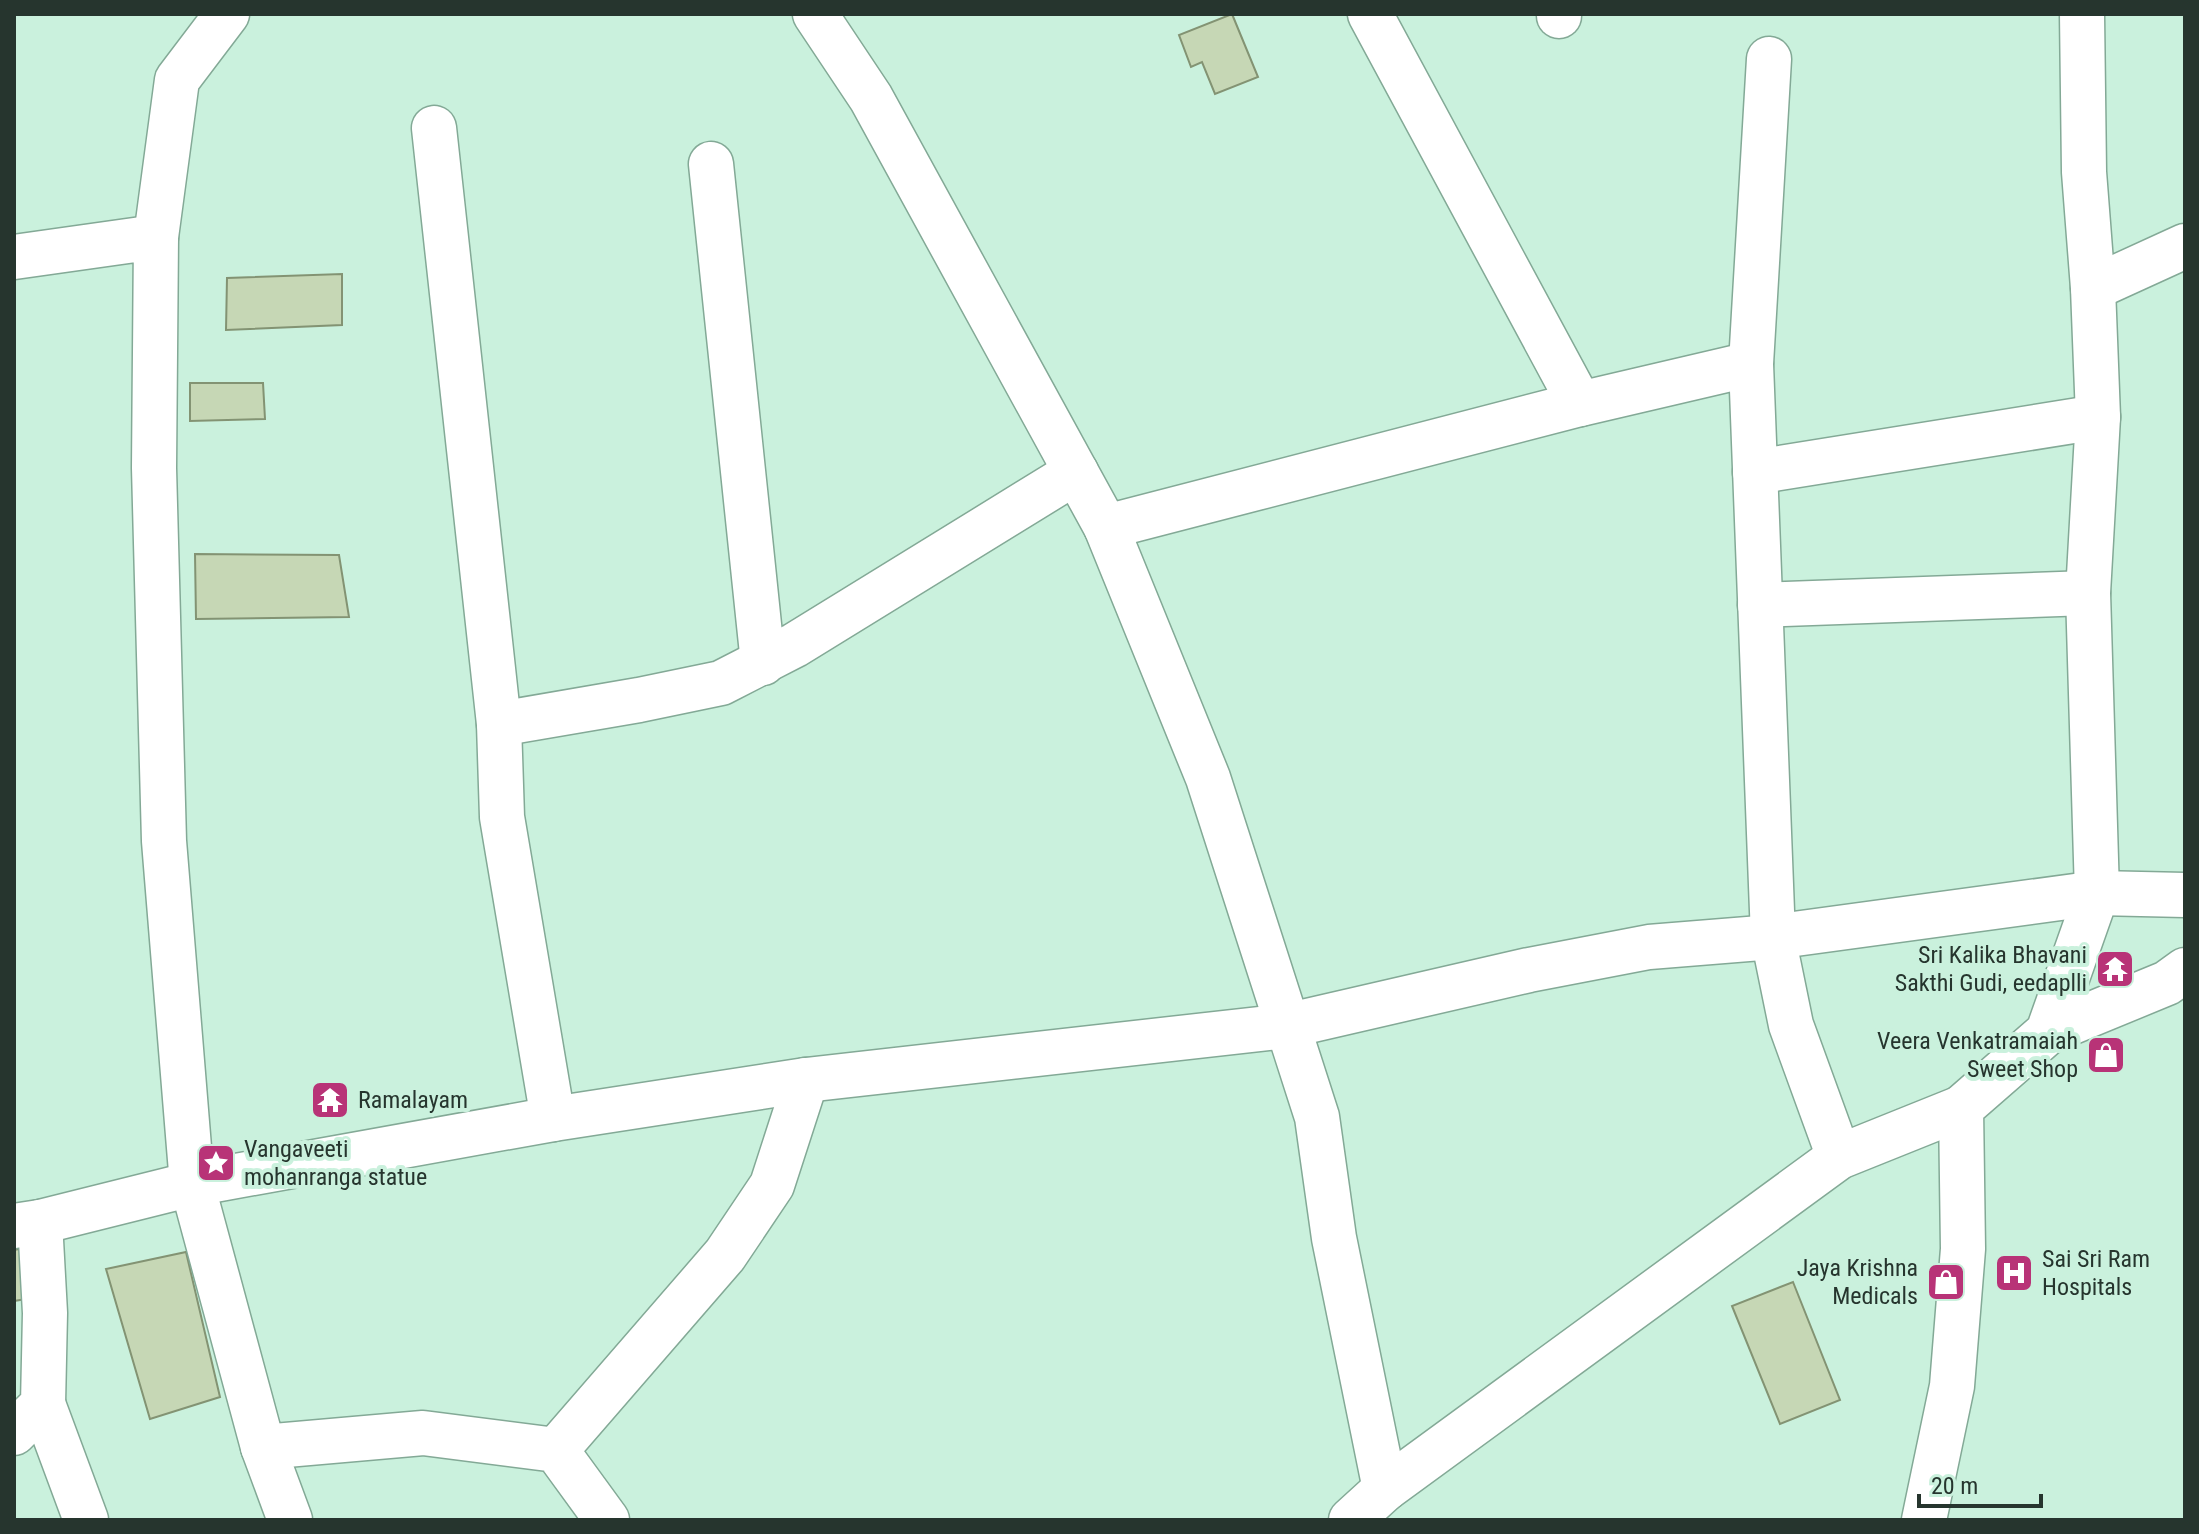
<svg xmlns="http://www.w3.org/2000/svg" width="2199" height="1534" viewBox="0 0 2199 1534" font-family="'Roboto Condensed',sans-serif">
<style>
.building{fill:#c6d7b5;stroke:#839373;stroke-width:2}
.lines{fill:none;stroke-linecap:round;stroke-linejoin:round}
.minor-casing{stroke:#83a996;stroke-width:47}
.minor{stroke:#fff;stroke-width:44}
.labels{text-anchor:middle;stroke-width:8;stroke-linejoin:round;paint-order:stroke}
.poi-label{font-size:24px;fill:#26352e;stroke:#caf1dd;text-anchor:end}
</style>
<rect width="100%" height="100%" fill="#caf1dd"/>
<g class="building">
<path d="M1232,14l26,63 -43,17 -13,-32 -11,5 -12,-32z"/>
<path d="M342,274v51l-116,5 1,-52z"/>
<path d="M190,383h73l2,36 -75,2z"/>
<path d="M195,554l144,1 10,62 -153,2z"/>
<path d="M29,1247l15,49 -30,5v-51z"/>
<path d="M186,1252l34,145 -70,22 -44,-150z"/>
<path d="M1793,1282l47,118 -60,24 -48,-118z"/>
</g>
<g class="lines">
<defs>
<g id="minor">
<path d="M815,14l56,84 235,429 102,251 109,339 17,121 51,251"/>
<path d="M1559,14v2"/>
<path d="M1769,59l-18,305 22,573 18,88 48,132"/>
<path d="M434,128l65,596 3,93 51,302"/>
<path d="M711,164l52,499"/>
<path d="M156,237l21,-157 50,-66"/>
<path d="M14,257l142,-20 -2,231 10,373 28,343 361,-65 253,-39 480,-54 243,-56 120,-23 124,-10 324,-44 88,2"/>
<path d="M2093,288l92,-42"/>
<path d="M1580,404l171,-40"/>
<path d="M1755,472l343,-55"/>
<path d="M1106,527l474,-123 -210,-390"/>
<path d="M1760,605l328,-12"/>
<path d="M499,724l140,-24 82,-17 74,-38 281,-173"/>
<path d="M2048,1032l119,-49 18,-13"/>
<path d="M14,1226l26,-4 152,-38 71,263 160,-14 133,17 51,70"/>
<path d="M43,1404l43,116"/>
<path d="M14,1433l29,-29 2,-91 -5,-91"/>
<path d="M263,1447l27,73"/>
<path d="M556,1450l169,-195 47,-70 34,-105"/>
<path d="M1351,1520l34,-31 454,-332 122,-49"/>
<path d="M1924,1520l28,-134 11,-137 -2,-141 87,-76 49,-139 -9,-300 10,-176 -5,-129 -9,-116 -2,-158"/>
</g>
</defs>
<use href="#minor" class="minor-casing"/>
<use href="#minor" class="minor"/>
</g>
<defs>
<symbol id="temple-square" viewBox="-11 -11 22 22"><rect x="-9" y="-9" width="18" height="18" rx="4" fill="#b83377" stroke="#caf1dd"/><path d="M0-6L5-2H3V0L6.5 2.5H4V6H1.5V3h-3V6H-4V2.5H-6.5L-3 0V-2H-5Z" fill="#fff"/></symbol>
<symbol id="shop-square" viewBox="-11 -11 22 22"><rect x="-9" y="-9" width="18" height="18" rx="4" fill="#b83377" stroke="#caf1dd"/><path d="M-5-2.5h2.3a2.7 3.5 0 0 1 5.4 0H5L5.5 6h-11ZM-1.5-2.5h3a1.5 2.3 0 0 0-3 0Z" fill="#fff"/></symbol>
<symbol id="sight-square" viewBox="-11 -11 22 22"><rect x="-9" y="-9" width="18" height="18" rx="4" fill="#b83377" stroke="#caf1dd"/><path d="M0-6L1.8-2.2L6-1.7L2.9 1.2L3.7 5.4L0 3.3L-3.7 5.4L-2.9 1.2L-6-1.7L-1.8-2.2Z" fill="#fff"/></symbol>
<symbol id="hospital-square" viewBox="-11 -11 22 22"><rect x="-9" y="-9" width="18" height="18" rx="4" fill="#b83377" stroke="#caf1dd"/><path d="M-5-5h3v3.5h4V-5h3V5h-3V1.5h-4V5h-3Z" fill="#fff"/></symbol>
</defs>
<g fill-rule="evenodd">
<use href="#temple-square" x="2093" y="947" width="44" height="44"/>
<use href="#shop-square" x="2084" y="1033" width="44" height="44"/>
<use href="#temple-square" x="308" y="1078" width="44" height="44"/>
<use href="#sight-square" x="194" y="1141" width="44" height="44"/>
<use href="#hospital-square" x="1992" y="1251" width="44" height="44"/>
<use href="#shop-square" x="1924" y="1260" width="44" height="44"/>
</g>
<g class="labels">
<g class="poi-label">
<text x="2087" y="963">Sri Kalika Bhavani<tspan x="2087" dy="28">Sakthi Gudi, eedaplli</tspan></text>
<text x="2078" y="1049">Veera Venkatramaiah<tspan x="2078" dy="28">Sweet Shop</tspan></text>
<text x="358" y="1108" text-anchor="start">Ramalayam</text>
<text x="244" y="1157" text-anchor="start">Vangaveeti<tspan x="244" dy="28">mohanranga statue</tspan></text>
<text x="2042" y="1267" text-anchor="start">Sai Sri Ram<tspan x="2042" dy="28">Hospitals</tspan></text>
<text x="1918" y="1276">Jaya Krishna<tspan x="1918" dy="28">Medicals</tspan></text>
</g>
</g>
<rect width="2199" height="1534" fill="none" stroke="#26352e" stroke-width="32"/>
<path d="M1919 1494v12h122v-12" fill="none" stroke="#26352e" stroke-width="4"/>
<text x="1931" y="1494" font-size="24" fill="#26352e" stroke="#caf1dd" stroke-width="6" paint-order="stroke">20 m</text>
</svg>
